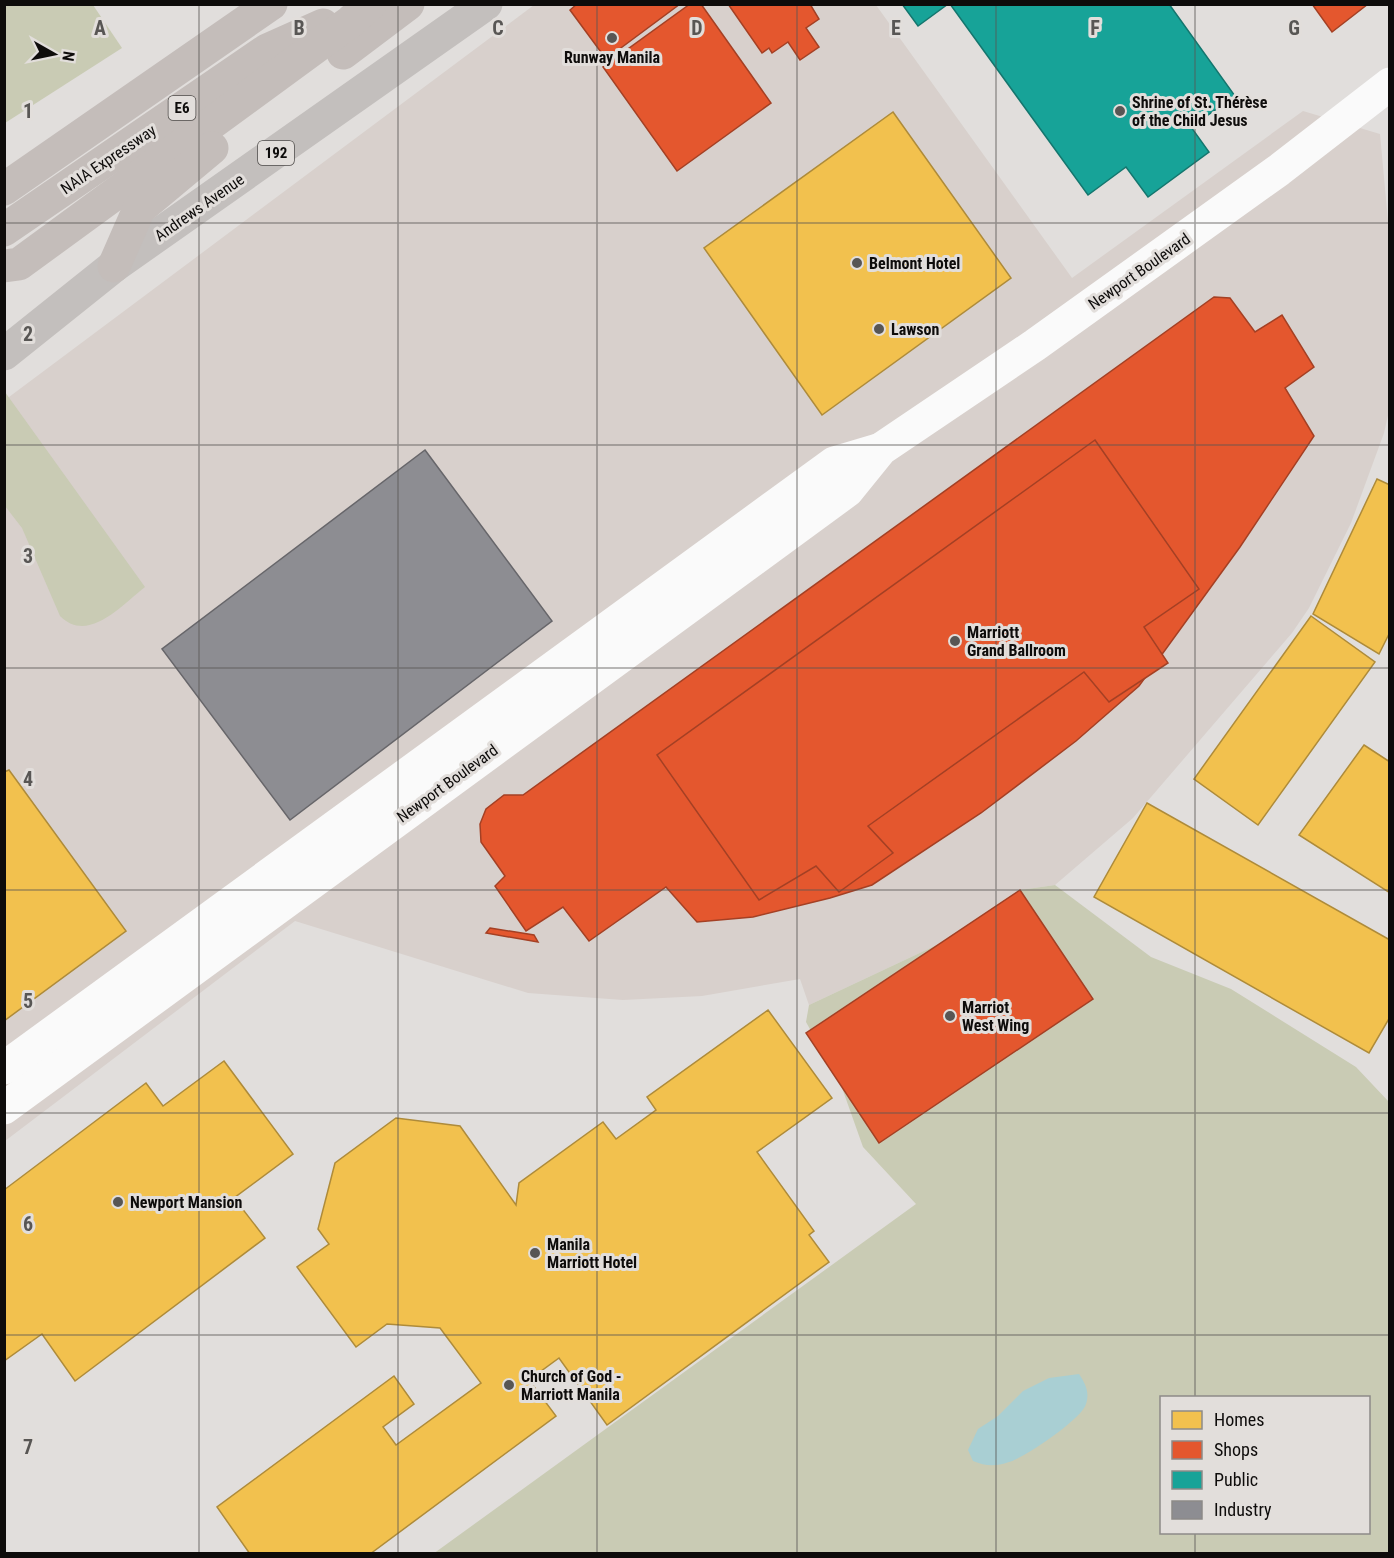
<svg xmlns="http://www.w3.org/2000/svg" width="1394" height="1558" viewBox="0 0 1394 1558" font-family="'Roboto Condensed',sans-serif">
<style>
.built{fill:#d8d0cc}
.green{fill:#c9cbb4;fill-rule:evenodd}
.water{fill:#a9cfd3}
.homes{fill:#f2c14e;stroke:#ae8b3a;stroke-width:1.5}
.shops{fill:#e4572e;stroke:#a44024;stroke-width:1.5}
.public{fill:#17a398;stroke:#14766e;stroke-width:1.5}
.industry{fill:#8d8d92;stroke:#67666a;stroke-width:1.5}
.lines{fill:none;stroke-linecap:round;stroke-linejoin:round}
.minor{stroke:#fafafa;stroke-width:33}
.major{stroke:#c3bfbd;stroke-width:33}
.highway{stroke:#c4bdba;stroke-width:33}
.grid{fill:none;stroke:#585654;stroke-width:1.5;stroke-opacity:0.55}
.poi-dot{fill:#585654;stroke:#e2dedb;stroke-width:2}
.labels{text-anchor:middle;stroke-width:6;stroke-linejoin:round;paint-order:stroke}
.shield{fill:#e2dedb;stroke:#4e4b49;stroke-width:1.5}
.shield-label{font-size:15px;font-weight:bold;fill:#0e0c0b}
.poi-label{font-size:16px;font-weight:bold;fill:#0e0c0b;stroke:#e2dedb;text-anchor:start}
.street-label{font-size:16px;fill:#0e0c0b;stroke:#e2dedb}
.grid-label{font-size:20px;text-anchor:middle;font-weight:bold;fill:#585654;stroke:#e2dedb;stroke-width:6;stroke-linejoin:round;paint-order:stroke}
</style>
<rect width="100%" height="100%" fill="#e1dedc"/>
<path class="built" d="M534,5h342l196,273 231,-167 77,23 10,109 -1,168 -5,22 -33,90 -42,85 -17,25 -159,185 -78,67 -35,5 -60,44 -151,71 -9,-26 -98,17 -79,4 -95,-7 -233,-72 -290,220v-741z"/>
<g class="green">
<path d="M5,4l88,1 29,43 -117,75z"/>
<path d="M5,392l140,195c-24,19 -57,57 -85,29l-38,-88 -17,-22z"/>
<path d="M1055,885l96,72 80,32 125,78 33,35v451l-956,1 483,-350 -53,-57 -22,-62 -35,-63 3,-17 151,-71 60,-44zM1162,1398h206v134h-206z"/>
</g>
<path class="water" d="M1079,1374c6,9 11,18 7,30 -4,15 -62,54 -77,58 -14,5 -24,4 -36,-1l-5,-11 10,-21 20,-13 25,-25 26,-13z"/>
<g class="homes">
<path d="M893,112l118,166 -189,137 -118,-167z"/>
<path d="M1377,479l13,6v147l-11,22 -66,-40z"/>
<path d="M1311,616l64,46 -117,163 -64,-46z"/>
<path d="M1364,745l26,17v131l-91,-58z"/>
<path d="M9,770l117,161 -122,90v-249z"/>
<path d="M1147,803l243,137v77l-21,36 -275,-156z"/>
<path d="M768,1010l64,88 -75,54 57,79 -5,4 20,27 -222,163 -48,-67 -30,22 27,36 -186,138h-120l-33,-47 177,-131 20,28 -31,23 13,18 85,-62 -41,-55 -53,-4 -31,23 -59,-80 32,-23 -11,-15 17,-66 61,-45 64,8 56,79 3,-22 84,-61 13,17 40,-29 -9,-13z"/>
<path d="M224,1061l69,93 -59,44 31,40 -190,143 -33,-47 -38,27v-171l142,-107 17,23z"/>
</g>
<g class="shops">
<path d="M577,4h103l-74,55 -36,-49z"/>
<path d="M690,4h11l70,99 -94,68 -74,-104z"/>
<path d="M728,4h82l9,15 -13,9 13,19 -19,13 -12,-18 -16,11 -3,-5 -7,5z"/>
<path d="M1312,4h56l-36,28z"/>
<path d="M1214,297l16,1 25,34 27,-17 32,52 -29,21 29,48 -74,111 -101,139 -63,55 -95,72 -109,72 -42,13 -77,19 -56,5 -31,-35 -77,54 -26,-34 -37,24 -31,-45 10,-10 -24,-34 -1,-18 6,-15 18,-14h19z"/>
<path d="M1095,440l104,149 -55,38 24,36 -59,39 -25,-30 -216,154 25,27 -54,39 -23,-26 -57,34 -102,-145z"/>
<path d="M1020,890l73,109 -214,144 -73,-110z"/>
<path d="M490,928l44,7 4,7 -52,-9z"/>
</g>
<g class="public">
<path d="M902,4h46l-30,22z"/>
<path d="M950,4h219l66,92 -44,31 18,25 -61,45 -22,-30 -38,28z"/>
</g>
<path class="industry" d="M425,450l127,171 -262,199 -128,-171z"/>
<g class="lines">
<g class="minor">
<path d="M4,1068l830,-605 47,-14"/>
<path d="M4,1108l843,-617 34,-42 154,-104 244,-175 111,-86"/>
</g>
<path class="major" d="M4,354l110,-88 372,-262"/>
<g class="highway">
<path d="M343,53l65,-49"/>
<path d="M4,189l267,-185"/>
<path d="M4,230l263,-180 56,-25"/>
<path d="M4,266l15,-2 331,-242 20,-18"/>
<path d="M114,266l25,-57 73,-61"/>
</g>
</g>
<path class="grid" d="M199,4v1550M398,4v1550M597,4v1550M797,4v1550M996,4v1550M1195,4v1394M4,223h1386M4,445h1386M4,668h1386M4,890h1386M4,1113h1386M4,1335h1386M1195,1532v22"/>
<g class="poi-dot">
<circle cx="612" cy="38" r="6"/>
<circle cx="1120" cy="111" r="6"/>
<circle cx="857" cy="263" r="6"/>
<circle cx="879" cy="329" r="6"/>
<circle cx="955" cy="641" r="6"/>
<circle cx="950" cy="1016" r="6"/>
<circle cx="118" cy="1202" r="6"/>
<circle cx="535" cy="1253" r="6"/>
<circle cx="509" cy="1385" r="6"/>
</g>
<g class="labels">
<g class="shield">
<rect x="168.5" y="96" width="27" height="24" rx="4.5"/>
<rect x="258" y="141" width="36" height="24" rx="4.5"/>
</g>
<g class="shield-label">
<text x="182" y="113">E6</text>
<text x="276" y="158">192</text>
</g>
<g class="poi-label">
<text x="612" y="63" text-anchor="middle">Runway Manila</text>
<text x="1132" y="108">Shrine of St. Thérèse<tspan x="1132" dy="18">of the Child Jesus</tspan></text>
<text x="869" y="269">Belmont Hotel</text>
<text x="891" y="335">Lawson</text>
<text x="967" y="638">Marriott<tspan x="967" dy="18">Grand Ballroom</tspan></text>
<text x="962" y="1013">Marriot<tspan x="962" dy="18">West Wing</tspan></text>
<text x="130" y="1208">Newport Mansion</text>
<text x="547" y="1250">Manila<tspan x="547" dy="18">Marriott Hotel</tspan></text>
<text x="521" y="1382">Church of God -<tspan x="521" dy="18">Marriott Manila</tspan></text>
</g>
<g class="street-label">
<text transform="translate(108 159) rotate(-34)" y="6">NAIA Expressway</text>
<text transform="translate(199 207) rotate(-35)" y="6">Andrews Avenue</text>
<text transform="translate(1139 271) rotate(-35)" y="6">Newport Boulevard</text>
<text transform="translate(447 783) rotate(-36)" y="6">Newport Boulevard</text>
</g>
</g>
<g class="grid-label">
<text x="100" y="35">A</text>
<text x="299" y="35">B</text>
<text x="498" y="35">C</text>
<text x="697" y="35">D</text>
<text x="896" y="35">E</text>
<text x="1095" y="35">F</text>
<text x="1294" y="35">G</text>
<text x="28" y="118">1</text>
<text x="28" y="341">2</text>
<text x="28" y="563">3</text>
<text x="28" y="786">4</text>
<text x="28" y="1008">5</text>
<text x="28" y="1231">6</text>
<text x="28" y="1454">7</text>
</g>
<rect width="1394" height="1558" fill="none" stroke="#0e0c0b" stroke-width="12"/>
<rect x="1160" y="1396" width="210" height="138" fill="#e2dedb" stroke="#8d8a88" stroke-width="1.5"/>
<rect x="1172" y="1411" width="30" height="18" fill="#f2c14e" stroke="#8d8a88" stroke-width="1.5"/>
<text x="1214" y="1426" font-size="18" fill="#0e0c0b">Homes</text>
<rect x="1172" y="1441" width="30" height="18" fill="#e4572e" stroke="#8d8a88" stroke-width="1.5"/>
<text x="1214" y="1456" font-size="18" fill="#0e0c0b">Shops</text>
<rect x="1172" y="1471" width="30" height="18" fill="#17a398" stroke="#8d8a88" stroke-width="1.5"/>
<text x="1214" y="1486" font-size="18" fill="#0e0c0b">Public</text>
<rect x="1172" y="1501" width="30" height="18" fill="#8d8d92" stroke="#8d8a88" stroke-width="1.5"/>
<text x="1214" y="1516" font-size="18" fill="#0e0c0b">Industry</text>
<g transform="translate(54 54) rotate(99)" stroke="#e2dedb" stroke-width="4.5" paint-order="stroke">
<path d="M0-4.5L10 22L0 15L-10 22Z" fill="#0e0c0b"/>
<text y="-9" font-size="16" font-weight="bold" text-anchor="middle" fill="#0e0c0b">N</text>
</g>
</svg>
